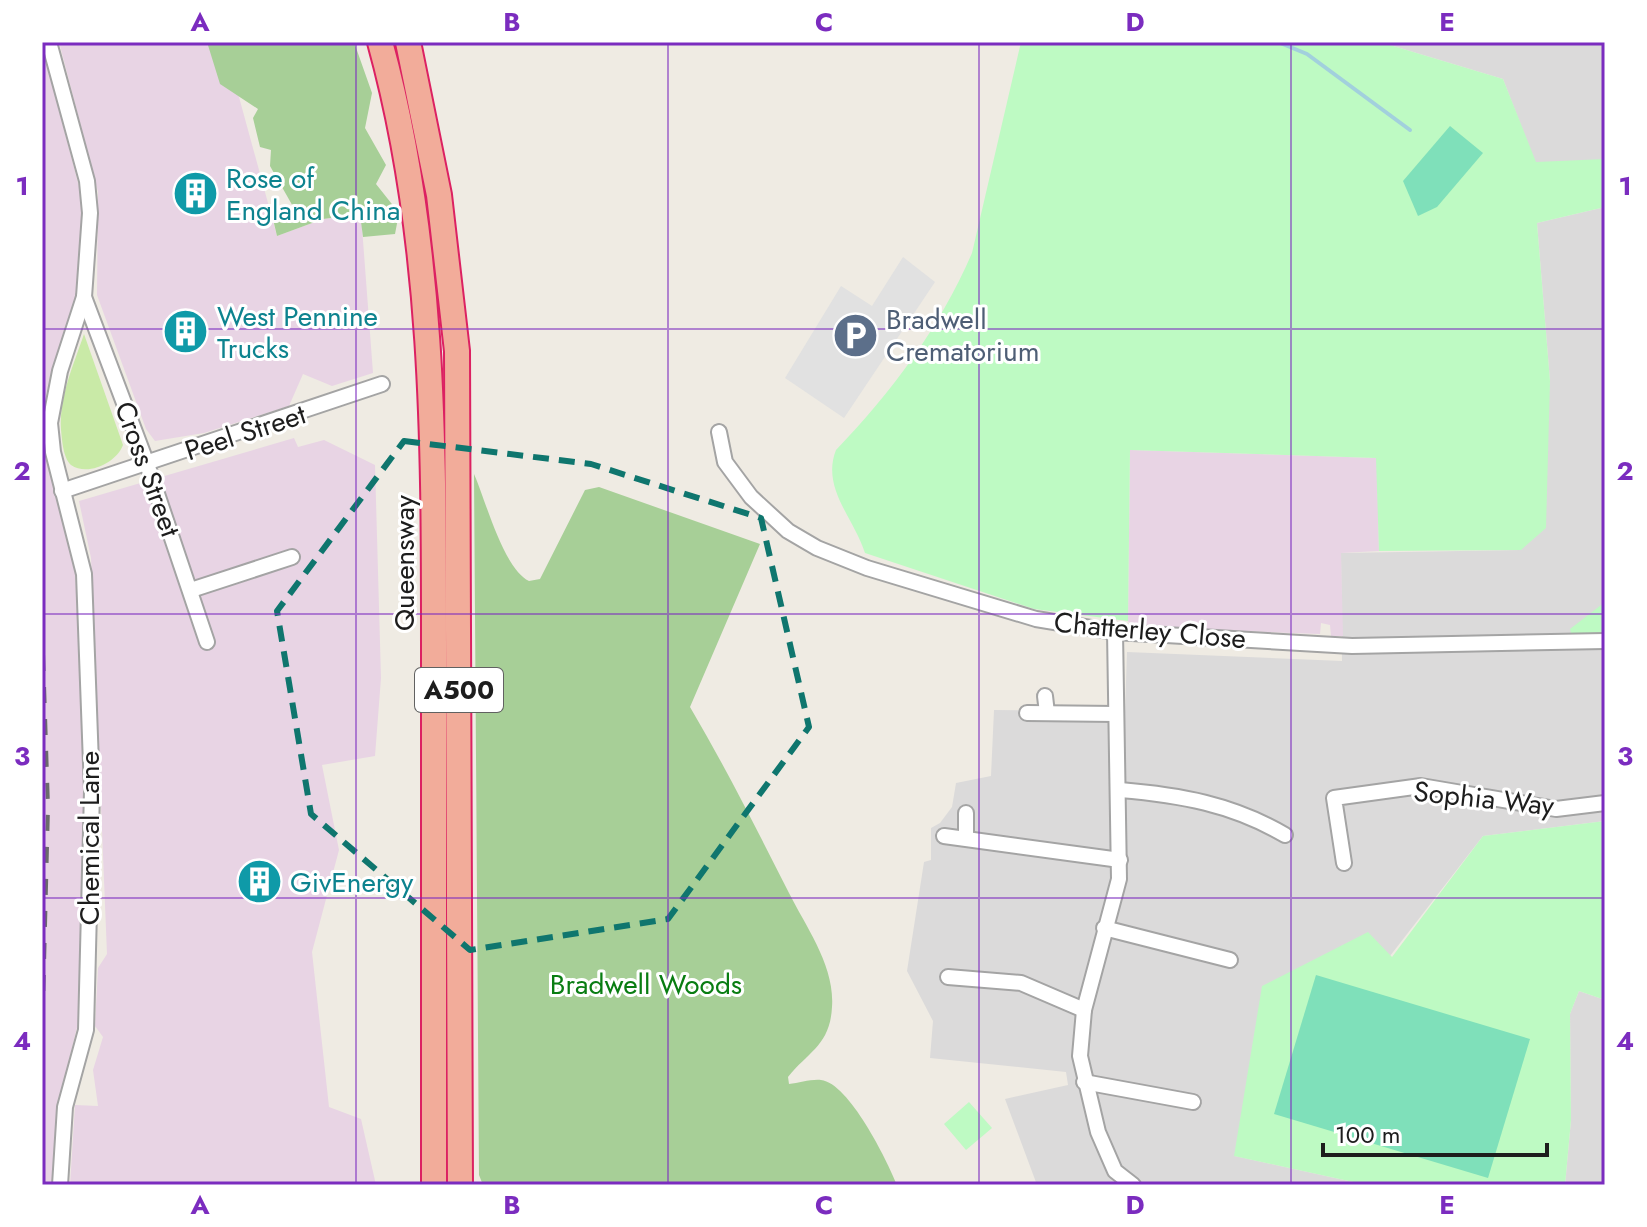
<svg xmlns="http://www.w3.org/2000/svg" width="1647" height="1227" viewBox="0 0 1647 1227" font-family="Jost,sans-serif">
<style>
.residential{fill:#dbdada}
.industrial{fill:#e8d4e4}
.grass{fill:#c9eaa7}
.forest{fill:#a7cf97}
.park{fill:#befac3}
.pitch{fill:#7fe0ba}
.parking{fill:#e1e1e1}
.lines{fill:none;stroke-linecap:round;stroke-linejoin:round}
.stream{stroke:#a2d0dd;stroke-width:4}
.minor-casing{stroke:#a4a4a4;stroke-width:18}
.trunk-casing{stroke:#dc2162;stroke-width:28}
.minor{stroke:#fff;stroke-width:14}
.trunk{stroke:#f2ac9a;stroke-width:24}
.rail{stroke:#6b6b6b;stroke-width:4;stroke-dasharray:16 16;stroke-linecap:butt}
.marked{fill:none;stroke:#0f766e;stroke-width:6;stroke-dasharray:16 10;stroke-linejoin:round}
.grid{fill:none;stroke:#7b2cbf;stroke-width:2;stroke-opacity:0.55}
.labels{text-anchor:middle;stroke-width:6;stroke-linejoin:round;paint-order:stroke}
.shield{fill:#fff;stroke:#616161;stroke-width:2}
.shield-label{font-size:26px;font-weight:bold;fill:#1d1d1d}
.culture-label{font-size:28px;fill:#0d838f;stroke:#fff;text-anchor:start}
.service-label{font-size:28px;fill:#4e5e75;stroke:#fff;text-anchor:start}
.street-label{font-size:28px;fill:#1d1d1d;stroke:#fff}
.park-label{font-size:28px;fill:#097d12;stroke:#fff}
.neatline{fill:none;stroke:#7b2cbf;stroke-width:3}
.grid-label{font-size:26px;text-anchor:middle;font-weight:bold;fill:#7b2cbf}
</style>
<rect width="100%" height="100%" fill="#efebe3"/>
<g class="residential">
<path d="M1380,42h225v118l-67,9 -35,-90z"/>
<path d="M1605,207v614l-122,15 -248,320 132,29h-330l-32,-86 63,-14 -2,-13 -136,-14 3,-37 -26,-50 17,-109 7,-2v-32l9,-5 12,-16 4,-24 35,-7 3,-66 131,2 2,-60 215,9 -1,-108 179,-3 30,-169 -13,-158z"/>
<path d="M1579,991l26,9v185h-40l6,-65 -1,-106z"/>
</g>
<g class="industrial">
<path d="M59,42h165l53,194 46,-17 38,-5 12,159 -41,13 -29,-12 -14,32 -85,27 -49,8 -9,-12 -49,-134 1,-103z"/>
<path d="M42,46l40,152 -2,89 -35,110 -3,35 33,135 10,230 -3,210 -23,94 -6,84h-11z"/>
<path d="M294,438l4,9 26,-7 51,25 6,213 -6,78 -53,9 17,85 -27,102 17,155 32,12 15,66h-306l5,-80 23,1 -5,-36 10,-33 -8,-11 3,-58 9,-14 -16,-396 -12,-57z"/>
<path d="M1130,450l247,8 2,93 -38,2 2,83h-12l-1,-11 -9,-2 -1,11 -188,-7 -4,-6z"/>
</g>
<path class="grass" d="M84,334l39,111c-6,17 -35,32 -52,20 -8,-7 -9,-26 -10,-35 -2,-34 13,-66 23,-96z"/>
<g class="forest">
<path d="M207,42h147l18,51 -7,35 21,37 -10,19 23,29 -4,21 -32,3 -3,-23 -37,5 -46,17 -4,-17 22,-9 -25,-44 1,-16 -11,-3 -7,-29 5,-9 -38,-25z"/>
<path d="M474,474c12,27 29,94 55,107l11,-2 45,-89 14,-3 161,57 -70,163c36,61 67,123 99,186 17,34 46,73 43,114 -2,38 -23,44 -44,70l1,7c10,-1 22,-5 32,-4 28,3 66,80 76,105h-414l-4,-10z"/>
</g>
<g class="park">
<path d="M1021,42h359l123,37 33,83 69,-3v48l-68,16 13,158 -4,147 -25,22 -142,1 -3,-93 -246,-8 -2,171 -94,-12 -169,-56c-11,-35 -44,-65 -29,-103 56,-58 104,-123 136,-197z"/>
<path d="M1605,602v31h-34l-1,-4z"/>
<path d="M1605,821v179l-26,-9 -9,23 1,106 -6,65h-198l-133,-29 28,-170 106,-54 24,25 91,-121z"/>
<path d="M969,1102l23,26 -26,22 -22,-26z"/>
</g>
<g class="pitch">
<path d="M1450,126l33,27 -46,54 -19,9 -15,-35z"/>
<path d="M1316,975l214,64 -42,139 -214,-64z"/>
</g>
<path class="parking" d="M903,257l32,25 -91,136 -59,-40 56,-92 31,20z"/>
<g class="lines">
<path class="stream" d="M1278,42l29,12 103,76"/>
<defs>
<g id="minor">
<path d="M49,42l38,139 3,32 -6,84 -24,74 -10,52 3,29 31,122 8,217 -6,239 -21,77 -5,78"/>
<path d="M84,297l63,167 60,178"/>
<path d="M719,432l6,30 26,35 37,34 29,17 50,20 169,51 79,13 237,14 253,-5"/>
<path d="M62,491l320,-107"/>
<path d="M191,590l101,-33"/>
<path d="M1115,632l4,247 -35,131 -4,46 18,76 17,39 18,14"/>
<path d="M1045,696l2,17"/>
<path d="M1027,713l89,1"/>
<path d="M1120,790c60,5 112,14 165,45"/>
<path d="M944,836l176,24"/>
<path d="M966,838v-25"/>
<path d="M1344,863l-10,-65 87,-12 135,23 49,-6"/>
<path d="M1104,928l126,32"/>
<path d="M948,977l73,6 63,27"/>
<path d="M1084,1082l109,20"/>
</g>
<g id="trunk">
<path d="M380,42c55,199 54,407 54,612 0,177 0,354 0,531"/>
<path d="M408,42l31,153 18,156 3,834"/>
</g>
</defs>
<use href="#minor" class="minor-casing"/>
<use href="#trunk" class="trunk-casing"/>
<use href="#minor" class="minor"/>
<use href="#trunk" class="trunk"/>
<path class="rail" d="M42,623l6,184 -6,236"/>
</g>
<path class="marked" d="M404,441l187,23 170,54 48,209 -141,192 -198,31 -159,-136 -34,-203z"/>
<path class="grid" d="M356,42v1143M668,42v1143M979,42v1143M1291,42v1143M42,329h1563M42,614h1563M42,898h1563"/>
<defs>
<symbol id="building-disc" viewBox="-11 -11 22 22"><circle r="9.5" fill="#0f9aa8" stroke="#fff"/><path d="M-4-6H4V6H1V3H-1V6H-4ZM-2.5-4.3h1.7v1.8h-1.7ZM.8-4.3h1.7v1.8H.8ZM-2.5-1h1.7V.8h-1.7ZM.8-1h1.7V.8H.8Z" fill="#fff"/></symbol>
<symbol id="parking-disc" viewBox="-11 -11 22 22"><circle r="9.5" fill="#5c6f8a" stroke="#fff"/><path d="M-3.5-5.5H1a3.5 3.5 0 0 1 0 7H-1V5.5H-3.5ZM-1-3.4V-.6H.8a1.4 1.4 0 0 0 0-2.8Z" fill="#fff"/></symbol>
</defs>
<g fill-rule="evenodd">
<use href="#building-disc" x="170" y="168" width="51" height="51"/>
<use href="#building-disc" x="160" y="306" width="51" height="51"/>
<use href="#parking-disc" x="830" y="310" width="51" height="51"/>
<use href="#building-disc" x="234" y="856" width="51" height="51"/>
</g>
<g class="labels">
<rect class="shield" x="415" y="668" width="88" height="44" rx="6"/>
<g class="shield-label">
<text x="459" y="699">A500</text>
</g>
<g class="culture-label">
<text x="226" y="188">Rose of<tspan x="226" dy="32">England China</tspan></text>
<text x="217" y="326">West Pennine<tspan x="217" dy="32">Trucks</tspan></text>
<text x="290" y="892">GivEnergy</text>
</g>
<g class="service-label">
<text x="886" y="329">Bradwell<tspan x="886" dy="32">Crematorium</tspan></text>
</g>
<g class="street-label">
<text transform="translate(245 432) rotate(-18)" y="10">Peel Street</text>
<text transform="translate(148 469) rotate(70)" y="10">Cross Street</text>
<text transform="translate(404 563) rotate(-90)" y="10">Queensway</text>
<text transform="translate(1150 630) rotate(5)" y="10">Chatterley Close</text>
<text transform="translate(1484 798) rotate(6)" y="10">Sophia Way</text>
<text transform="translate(89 838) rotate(-90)" y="10">Chemical Lane</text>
</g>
<g class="park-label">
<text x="646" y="994">Bradwell Woods</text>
</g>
</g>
<rect width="1647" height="1227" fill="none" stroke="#ffffff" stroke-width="88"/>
<path d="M1323 1143v12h224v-12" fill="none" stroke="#1d1d1d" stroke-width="4"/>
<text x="1335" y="1143" font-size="24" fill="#1d1d1d" stroke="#ffffff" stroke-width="6" paint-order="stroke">100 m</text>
<rect x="44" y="44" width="1559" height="1139" class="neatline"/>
<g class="grid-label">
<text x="200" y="31">A</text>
<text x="512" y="31">B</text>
<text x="824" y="31">C</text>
<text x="1135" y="31">D</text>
<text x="1447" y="31">E</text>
<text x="22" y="195">1</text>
<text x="1625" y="195">1</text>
<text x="22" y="480">2</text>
<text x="1625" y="480">2</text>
<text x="22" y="765">3</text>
<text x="1625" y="765">3</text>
<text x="22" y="1050">4</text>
<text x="1625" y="1050">4</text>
<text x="200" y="1214">A</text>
<text x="512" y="1214">B</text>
<text x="824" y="1214">C</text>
<text x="1135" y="1214">D</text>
<text x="1447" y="1214">E</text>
</g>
</svg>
